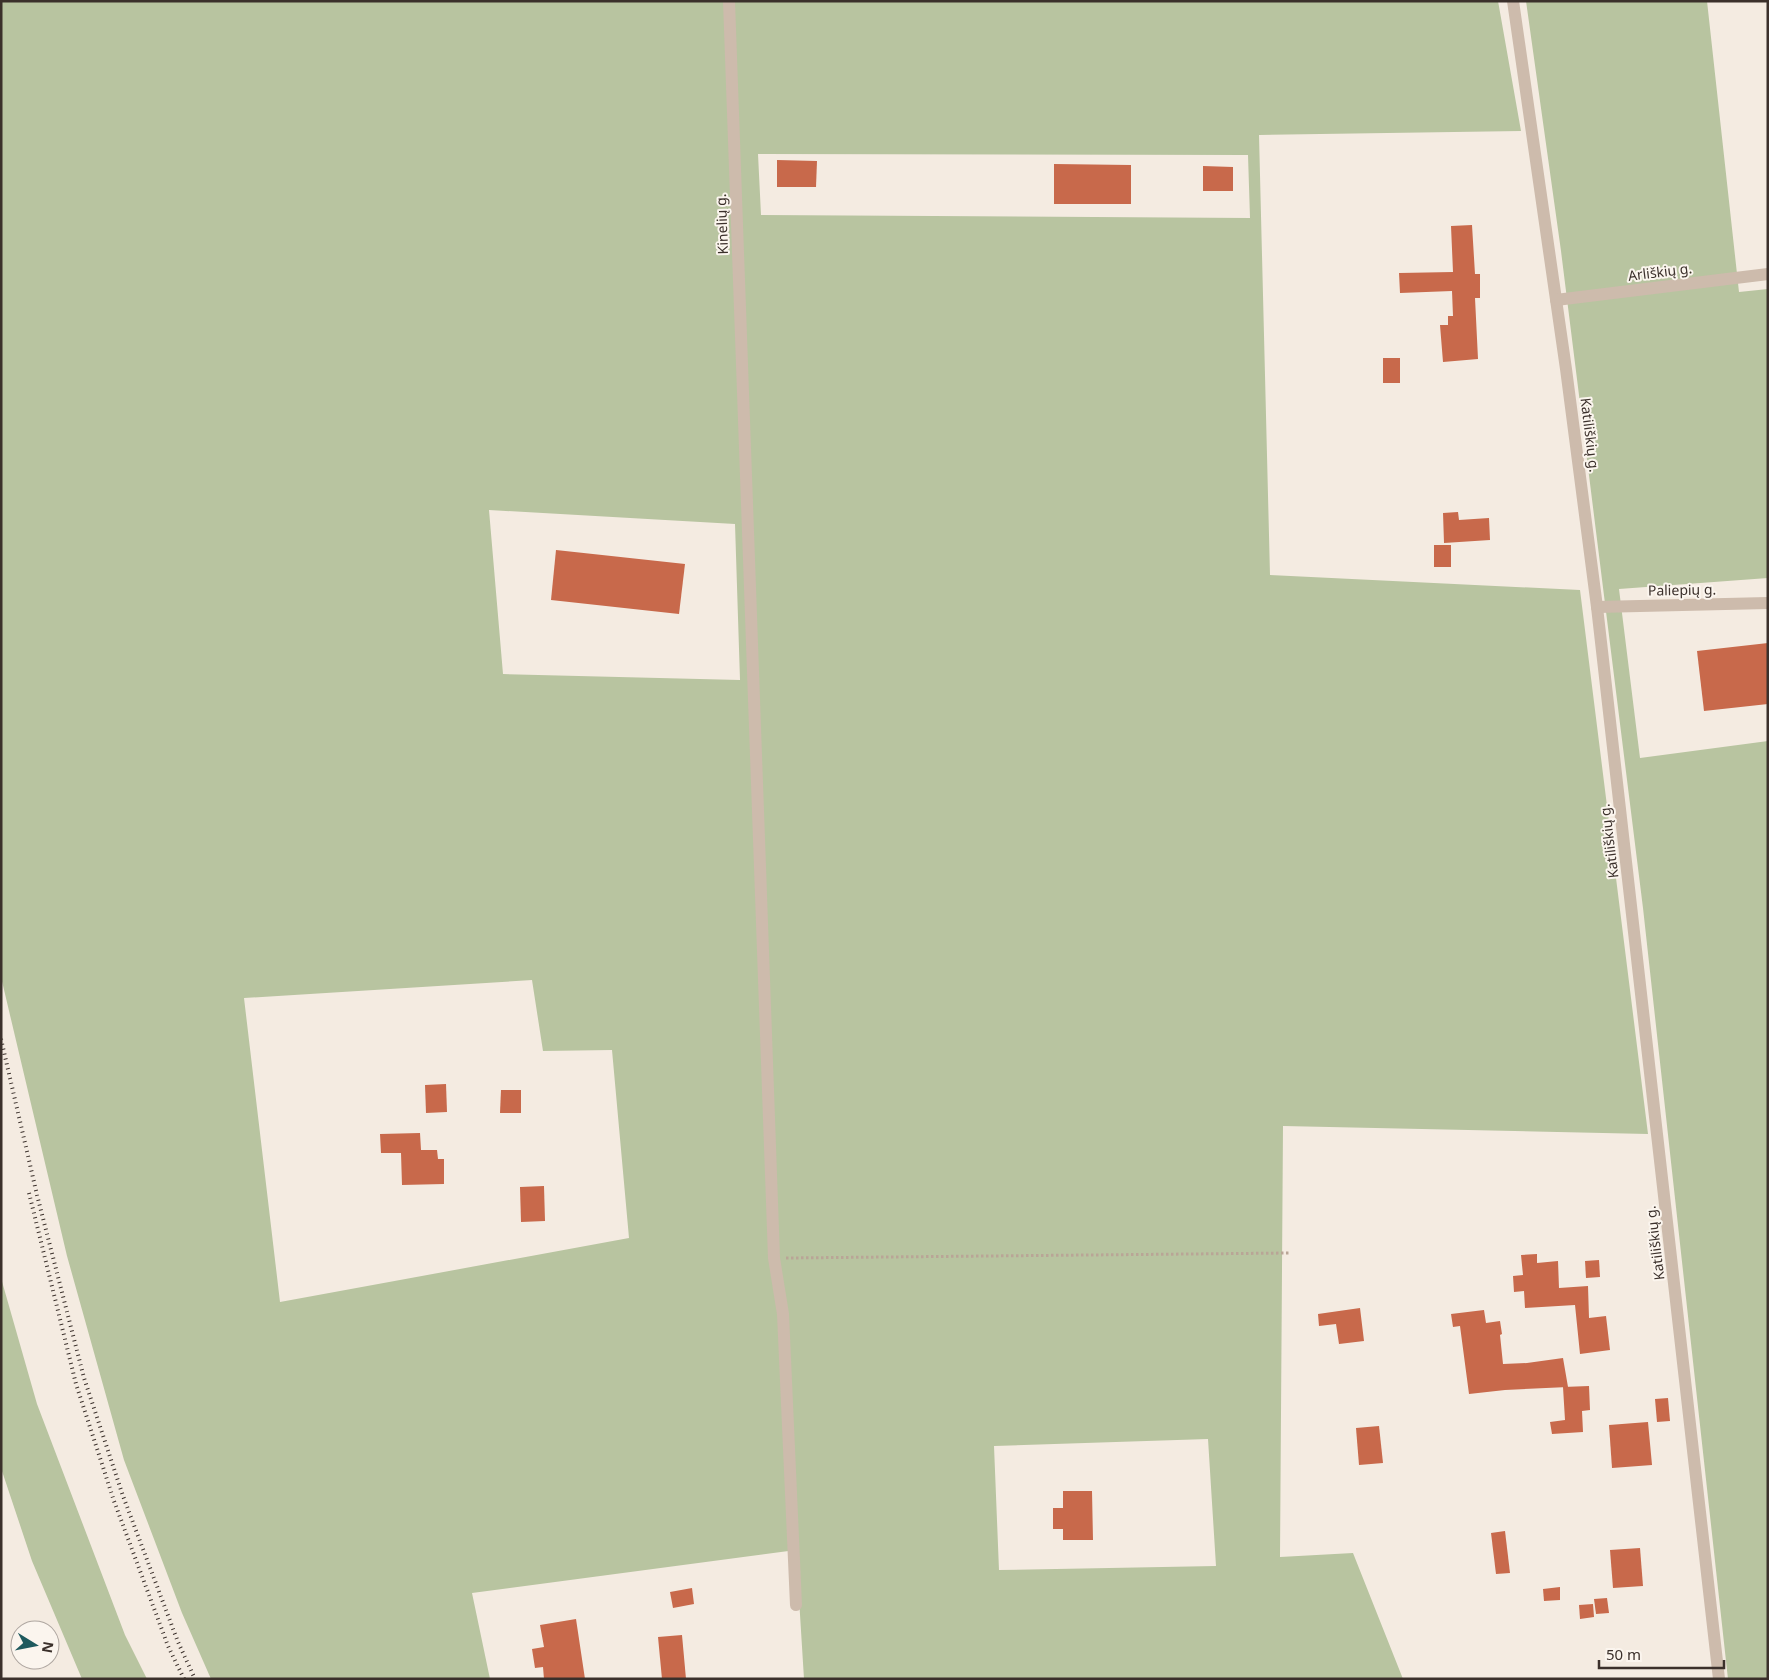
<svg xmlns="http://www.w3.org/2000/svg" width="1769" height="1680" viewBox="0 0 1769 1680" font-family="'Noto Sans',sans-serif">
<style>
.green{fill:#b8c4a0;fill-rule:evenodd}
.building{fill:#c8694b}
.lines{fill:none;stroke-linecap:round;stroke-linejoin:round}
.path{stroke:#b9a596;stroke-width:3;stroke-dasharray:2.5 2.5;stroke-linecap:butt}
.minor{stroke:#cdbbac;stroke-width:12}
.rail{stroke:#3b302b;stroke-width:4;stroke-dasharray:1 4;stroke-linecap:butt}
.labels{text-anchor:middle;stroke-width:4;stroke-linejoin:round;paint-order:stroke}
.street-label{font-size:14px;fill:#3b302b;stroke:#fbf5ee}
</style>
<rect width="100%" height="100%" fill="#f4ebe1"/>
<g class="green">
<path d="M1,1h1497l23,130 -262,4 11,440 310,15 68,544 -365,-8 -3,431 73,-4 50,126h-599l-8,-129 -324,43 18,86h-279l-29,-66 -58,-153 -57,-204 -66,-279zM758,154l490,1 2,63 -489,-3zM489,510l246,14 5,156 -237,-6zM532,980l11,71 69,-1 17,188 -349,64 -36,-304zM1208,1439l8,127 -217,4 -5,-124z"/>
<path d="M1526,1h181l32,291 29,-3v289l-149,11 21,169 128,-17v938h-40l-85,-771 -82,-657z"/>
<path d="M1,1278l36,126 88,231 22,44h-65l-50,-118 -31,-93z"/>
</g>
<g class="building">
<path d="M777,160l40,1 -1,26h-39z"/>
<path d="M1054,164l77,1v39h-77z"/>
<path d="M1203,166l30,1v24h-30z"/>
<path d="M1472,225l3,49h5v24h-5l3,61 -35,3 -3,-37h8v-9h5l-1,-25 -52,2 -1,-20 54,-1 -2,-46z"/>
<rect x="1383" y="358" width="17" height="25"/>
<path d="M1458,512l1,8 30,-2 1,22 -46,3 -1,-30z"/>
<rect x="1434" y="545" width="17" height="22"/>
<path d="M556,550l129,14 -6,50 -128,-14z"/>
<path d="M1768,643v61l-64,7 -7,-60z"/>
<path d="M446,1084l1,28 -21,1 -1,-28z"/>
<path d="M501,1090h20v23h-21z"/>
<path d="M420,1133l1,17h16l1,9h6v25l-42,1 -1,-32h-20l-1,-19z"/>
<path d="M544,1186l1,35 -24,1 -1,-35z"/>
<path d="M1537,1254v9l21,-2 1,27 29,-2 1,32 17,-2 4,34 -30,4 -5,-49 -50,3 -1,-17 -10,1 -1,-16 10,-1 -2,-20z"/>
<path d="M1599,1260l1,17 -14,1 -1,-17z"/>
<path d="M1360,1308l4,33 -25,3 -3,-20 -17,2 -1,-12z"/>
<path d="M1484,1310l2,13 14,-2 2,13 -2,1 3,29 24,-1 36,-5 5,29 -63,3 -36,4 -9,-68 -7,1 -2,-13z"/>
<path d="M1589,1386l1,24 -8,1 1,21 -31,2 -2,-12 15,-2 -2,-33z"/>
<path d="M1668,1398l2,23 -13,1 -2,-23z"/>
<path d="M1648,1422l4,43 -40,3 -3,-43z"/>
<path d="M1379,1426l4,37 -24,2 -3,-37z"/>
<path d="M1063,1491h29l1,49h-30v-11h-10v-21h10z"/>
<path d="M1505,1531l5,42 -14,1 -5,-41z"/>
<path d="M1640,1548l3,38 -30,2 -3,-38z"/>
<path d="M1560,1587v13l-16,1 -1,-12z"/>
<path d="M692,1588l2,16 -21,4 -3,-16z"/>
<path d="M1607,1598l2,15 -13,1 -2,-15z"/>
<path d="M1593,1604l1,13 -14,2 -1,-14z"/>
<path d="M576,1619l9,60h-41l-1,-12 -8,1 -3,-19 12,-2 -4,-22z"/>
<path d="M682,1635l4,44h-24l-4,-42z"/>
</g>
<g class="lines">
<path class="path" d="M786,1258l504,-5"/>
<g class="minor">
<path d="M729,1l45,1257 9,56 13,291"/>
<path d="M1513,1l53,368 31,238 122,1072"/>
<path d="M1556,300l212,-26"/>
<path d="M1597,607l171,-4"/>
</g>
<g class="rail">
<path d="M1,1039l36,156 47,183 39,118 55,146 17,37"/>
<path d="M29,1193l47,191 38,117 54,145 16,33"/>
</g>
</g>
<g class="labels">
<g class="street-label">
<text transform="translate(722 224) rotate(-92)" y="5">Kinelių g.</text>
<text transform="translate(1660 272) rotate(-7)" y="5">Arliškių g.</text>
<text transform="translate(1590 435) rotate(83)" y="5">Katiliškių g.</text>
<text transform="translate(1682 590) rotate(-1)" y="5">Paliepių g.</text>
<text transform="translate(1609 841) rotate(-97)" y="5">Katiliškių g.</text>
<text transform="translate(1655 1243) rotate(-97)" y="5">Katiliškių g.</text>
</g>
</g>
<rect width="1769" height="1680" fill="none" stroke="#3b302b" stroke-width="5"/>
<g transform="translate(35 1645) rotate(100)"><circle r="24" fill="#fbf5ee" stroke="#aea6a0"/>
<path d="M0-4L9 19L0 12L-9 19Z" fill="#1f5a5e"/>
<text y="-8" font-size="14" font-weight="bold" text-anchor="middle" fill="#3b302b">N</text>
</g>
<path d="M1599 1660v8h125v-8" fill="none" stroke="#3b302b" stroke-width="2.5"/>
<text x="1606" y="1660" font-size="15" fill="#3b302b" stroke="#fbf5ee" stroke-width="4" paint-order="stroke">50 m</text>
</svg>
